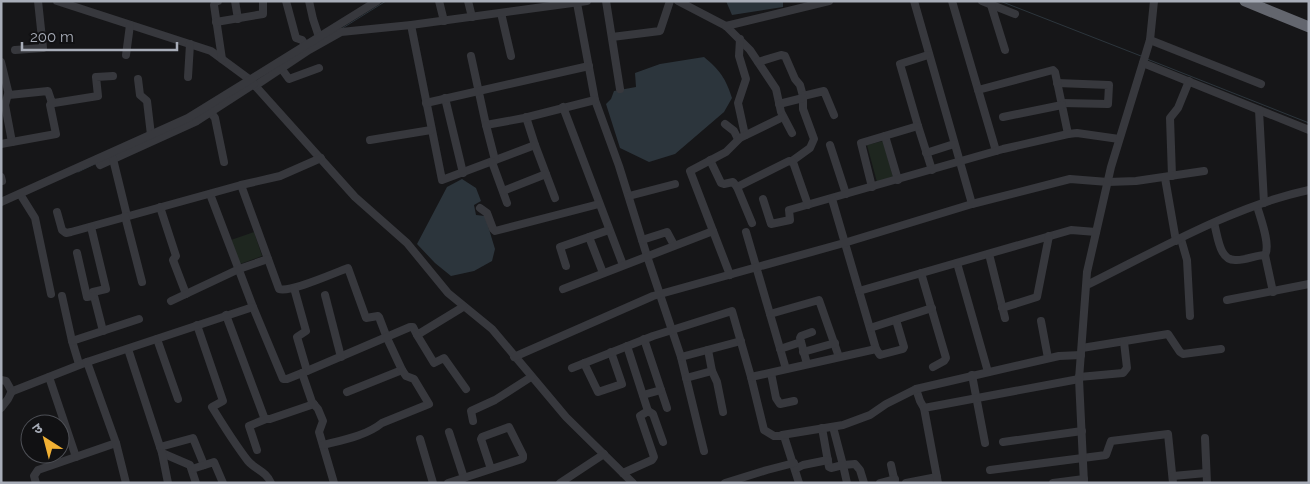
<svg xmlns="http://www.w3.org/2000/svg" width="1310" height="484" viewBox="0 0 1310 484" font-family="Raleway,'Noto Sans Devanagari',sans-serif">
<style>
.green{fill:#1e261f}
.water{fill:#2c353c}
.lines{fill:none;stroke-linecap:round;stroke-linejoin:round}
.stream{stroke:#2c353c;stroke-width:1}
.minor{stroke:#37383d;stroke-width:8}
.highway{stroke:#63666e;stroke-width:11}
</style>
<rect width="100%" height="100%" fill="#161618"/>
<g class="green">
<path d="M883,141l10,36 -16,5 -10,-37z"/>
<path d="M254,232l8,24 -22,8 -9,-24z"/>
</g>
<g class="water">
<path d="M726,1h57v6l-51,8z"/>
<path d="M704,57c16,13 22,22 28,41l-8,14 -49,42 -26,8 -29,-14 -14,-44 5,-5 3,-8 22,-4 -1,-14 25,-9z"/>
<path d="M462,179l14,9 5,13 -7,4 2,10 9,1 10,33 -3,12 -18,10 -23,5 -16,-13 -18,-19 30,-57z"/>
</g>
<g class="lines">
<g class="stream">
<path d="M1000,1l141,55"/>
<path d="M341,29l45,-28"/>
<path d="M1147,59l162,64"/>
<path d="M78,172l19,-9"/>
</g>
<g class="minor">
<path d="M57,1l154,50 38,28 106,118 52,46 41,50 44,36 74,88 67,66"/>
<path d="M218,1l-3,1 -1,3 8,54"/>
<path d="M235,1l3,18"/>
<path d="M286,1l10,37 6,2 4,6"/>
<path d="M309,1l4,18 6,18"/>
<path d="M439,1l5,20"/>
<path d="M468,1l4,16"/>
<path d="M606,1l14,88"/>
<path d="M678,1l48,25 24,24 26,39 5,23 11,21"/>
<path d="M914,1l58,203"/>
<path d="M952,1l44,150"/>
<path d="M982,1l33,13"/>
<path d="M577,3l18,97 24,66 28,90 34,101 23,94"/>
<path d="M991,5l14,45"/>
<path d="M501,13l10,43"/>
<path d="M216,22l47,-8v-13"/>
<path d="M411,25l31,155 93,-35 -9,-28"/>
<path d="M726,26l103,-25"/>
<path d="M612,37l48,-6 10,-30"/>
<path d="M740,39l-1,17 7,23 -8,24 7,32"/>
<path d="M1150,40l111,44"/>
<path d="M15,50l28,-2 -5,-47"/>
<path d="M126,55l4,-30"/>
<path d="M928,55l-28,9 18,62 14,44"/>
<path d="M471,56l15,69 38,-7 71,-18"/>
<path d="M1,62l8,33 39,-4 3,9 3,3 44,-7 -2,-19 17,-1"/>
<path d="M758,62l23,-7 4,1 10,23 5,6 3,11v13l11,30 -4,9 -18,13"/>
<path d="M1143,63l166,67"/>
<path d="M281,68l8,11 30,-11"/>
<path d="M188,77l2,-33"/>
<path d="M138,79l2,16 7,6 4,34"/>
<path d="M1057,83l52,2 -1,19 -46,-1"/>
<path d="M255,86l54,-36 32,-18 70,-7 176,-24"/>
<path d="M978,90l75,-20 2,2 13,62"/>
<path d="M8,94l-3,11 7,37"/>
<path d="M803,96l21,-5 10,24"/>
<path d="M445,98l18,75"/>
<path d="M426,103l163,-37"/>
<path d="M779,104l24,-6"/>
<path d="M563,107l60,158"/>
<path d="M209,110l6,8 9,44"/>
<path d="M1259,110l5,93"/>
<path d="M1003,117l59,-12"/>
<path d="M725,124l9,7 4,8"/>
<path d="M486,125l9,35"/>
<path d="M885,136l13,44"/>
<path d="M370,140l61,-10"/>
<path d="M1,144l55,-10 -6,-29 2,-3"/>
<path d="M535,145l20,53"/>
<path d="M830,145l16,49"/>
<path d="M926,153l28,-9"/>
<path d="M97,159l3,6 97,-44 57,-37"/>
<path d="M113,159l14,57"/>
<path d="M710,160l11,23 3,1 9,-2 4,5"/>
<path d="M492,162l15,41"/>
<path d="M1172,176l-2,-58 8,-10 11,-27"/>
<path d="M1,177l1,4"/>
<path d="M1165,178l11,63"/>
<path d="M241,185l38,104c11,4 55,-16 69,-21l18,50 12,-2 1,1 8,21 15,32 -55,22"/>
<path d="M872,187l-11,-44 57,-17"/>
<path d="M503,191l43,-17"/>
<path d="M20,194l15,24 16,76"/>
<path d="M210,194l43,113 30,72h4l20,-8 103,-44h3l4,8 46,-28"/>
<path d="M629,196l46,-12"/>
<path d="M763,199l8,25 19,-4 -1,-10 214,-61 65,-15 9,-1 42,6"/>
<path d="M832,199l44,150"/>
<path d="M1,202l187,-84 189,-117"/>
<path d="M1257,206c3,11 14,39 8,49"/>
<path d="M160,207l16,49 -3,4 13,34"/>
<path d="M480,208l7,5 6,16 2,2 104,-27"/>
<path d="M57,212l5,18 4,3 5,-1 170,-47 39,-9 41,-18"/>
<path d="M125,216l17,66"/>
<path d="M752,223l-15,-36 52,-26 4,1 15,43"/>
<path d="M1214,223c4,13 5,39 23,37 10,0 19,-5 28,-5l8,37"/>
<path d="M91,227l15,62 -13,3 10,39"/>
<path d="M713,231l17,44"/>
<path d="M746,232l40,137"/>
<path d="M589,237l14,36"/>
<path d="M1181,239l6,21 3,56"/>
<path d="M642,240l25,-8 7,13"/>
<path d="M77,253l10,44 6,-1"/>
<path d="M989,254l16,64"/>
<path d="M957,263l31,109"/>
<path d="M566,266l-6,-19 49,-17"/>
<path d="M921,273l25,85 -2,3 -11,6"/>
<path d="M1087,285c69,-34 146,-79 222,-95"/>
<path d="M294,288l12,43 -9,6 10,34"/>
<path d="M563,289l150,-58 -23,-60 36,-19 14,-14 43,-21"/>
<path d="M859,291l212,-61 25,2"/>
<path d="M325,295l16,62"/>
<path d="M62,296l10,45 7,23"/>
<path d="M1227,300l82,-16"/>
<path d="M171,301l68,-32 29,-10"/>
<path d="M1002,308l35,-11 12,-61"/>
<path d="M770,314l49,-14 20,57"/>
<path d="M226,315l38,102 2,2h4l44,-15"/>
<path d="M1041,321l7,37"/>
<path d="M197,325l26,76 -11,6c11,18 23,37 36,54 8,9 18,10 23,22"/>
<path d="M870,328l62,-20"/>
<path d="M417,335l17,28 10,-5 22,31"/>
<path d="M157,339l21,60"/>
<path d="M644,339l23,69"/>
<path d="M72,341l67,-22"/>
<path d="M1082,348l86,-14 12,18 3,2 38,-5"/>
<path d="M128,349l34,104 28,12 6,18"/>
<path d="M780,349l21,-7"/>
<path d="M803,352l32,-9"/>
<path d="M514,357l139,-61 191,-53 128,-39 98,-25 38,3 28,-1 68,-10"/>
<path d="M681,357l60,-16"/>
<path d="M584,363l14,29 24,-8 -11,-32"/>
<path d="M807,364l-7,-26 1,-2 11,-4"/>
<path d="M572,368l81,-32 79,-25 19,66 13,53 10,6h10l15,47"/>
<path d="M712,371l5,11 6,30"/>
<path d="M302,373l10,29 6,7 5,12 -4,11 15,51"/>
<path d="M771,373l5,25 4,6 14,-3"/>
<path d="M972,375l13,68"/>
<path d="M49,377l27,80"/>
<path d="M751,377l125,-28 4,6 23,-6 1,-2 -8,-27"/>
<path d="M1079,377l44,-4 4,-5 -3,-26"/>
<path d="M686,378l26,-7 -4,-21"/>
<path d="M1,380l5,1 5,9 2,1 74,-29"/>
<path d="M916,389l4,12 4,7"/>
<path d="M643,395l18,-5"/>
<path d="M1,408l7,-9 4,-8"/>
<path d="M648,411l5,3 10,28"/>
<path d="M473,421l-2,-10 24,-11 36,-23"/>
<path d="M833,427l10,38 12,-1 5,6 4,13"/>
<path d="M822,428l7,39 2,1 12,-3 4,18"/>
<path d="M449,432l15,46"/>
<path d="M782,435l61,-10 27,-10 16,-11 30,-15 143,-33 22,-1"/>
<path d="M1205,438l2,45"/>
<path d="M420,439l13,44"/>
<path d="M1003,442l79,-11"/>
<path d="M323,445c20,-5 43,-9 59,-22l47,-19 -15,-25 -8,-3 -4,-6"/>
<path d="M160,447l33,-9 11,27"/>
<path d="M257,450l-8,-24 17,-7"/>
<path d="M162,453l6,30"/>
<path d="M891,465l4,18"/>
<path d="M192,469l22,-7 9,21"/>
<path d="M795,469l8,-4 25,-5"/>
<path d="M990,470l116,-15 5,-14 57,-7 5,49"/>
<path d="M623,473l29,-13 2,-3 -14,-41 8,-5 -1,-3 -20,-62"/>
<path d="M1173,476l33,-3"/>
<path d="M36,483l-2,-7 4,-6 78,-27"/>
<path d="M126,483l-10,-40 -29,-81 166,-55"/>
<path d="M448,483l74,-24 1,-1v-3l-14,-28 -27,10 -1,2 10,30"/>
<path d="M560,483l44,-29"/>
<path d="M725,483l42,-13 27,-7"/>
<path d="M880,483l15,-4"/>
<path d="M906,483l31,-6"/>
<path d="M938,483l-14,-75 155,-29"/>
<path d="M1053,483l31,-4"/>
<path d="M1084,483l-5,-104 8,-107 24,-105 39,-127 4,-39"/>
</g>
<path class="highway" d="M1245,1l64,26"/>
</g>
<rect width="1310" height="484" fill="none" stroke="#a8adb8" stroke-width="5"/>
<g transform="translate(45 439) rotate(324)"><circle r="24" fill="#111113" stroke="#4d4f55"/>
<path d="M0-4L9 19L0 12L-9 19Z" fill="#f2b134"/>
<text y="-8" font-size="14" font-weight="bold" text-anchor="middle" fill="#a8adb8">उ</text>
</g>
<path d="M22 42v8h155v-8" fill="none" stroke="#a8adb8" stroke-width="2.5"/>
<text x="30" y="42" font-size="15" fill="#a8adb8" stroke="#111113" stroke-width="4" paint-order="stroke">200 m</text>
</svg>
